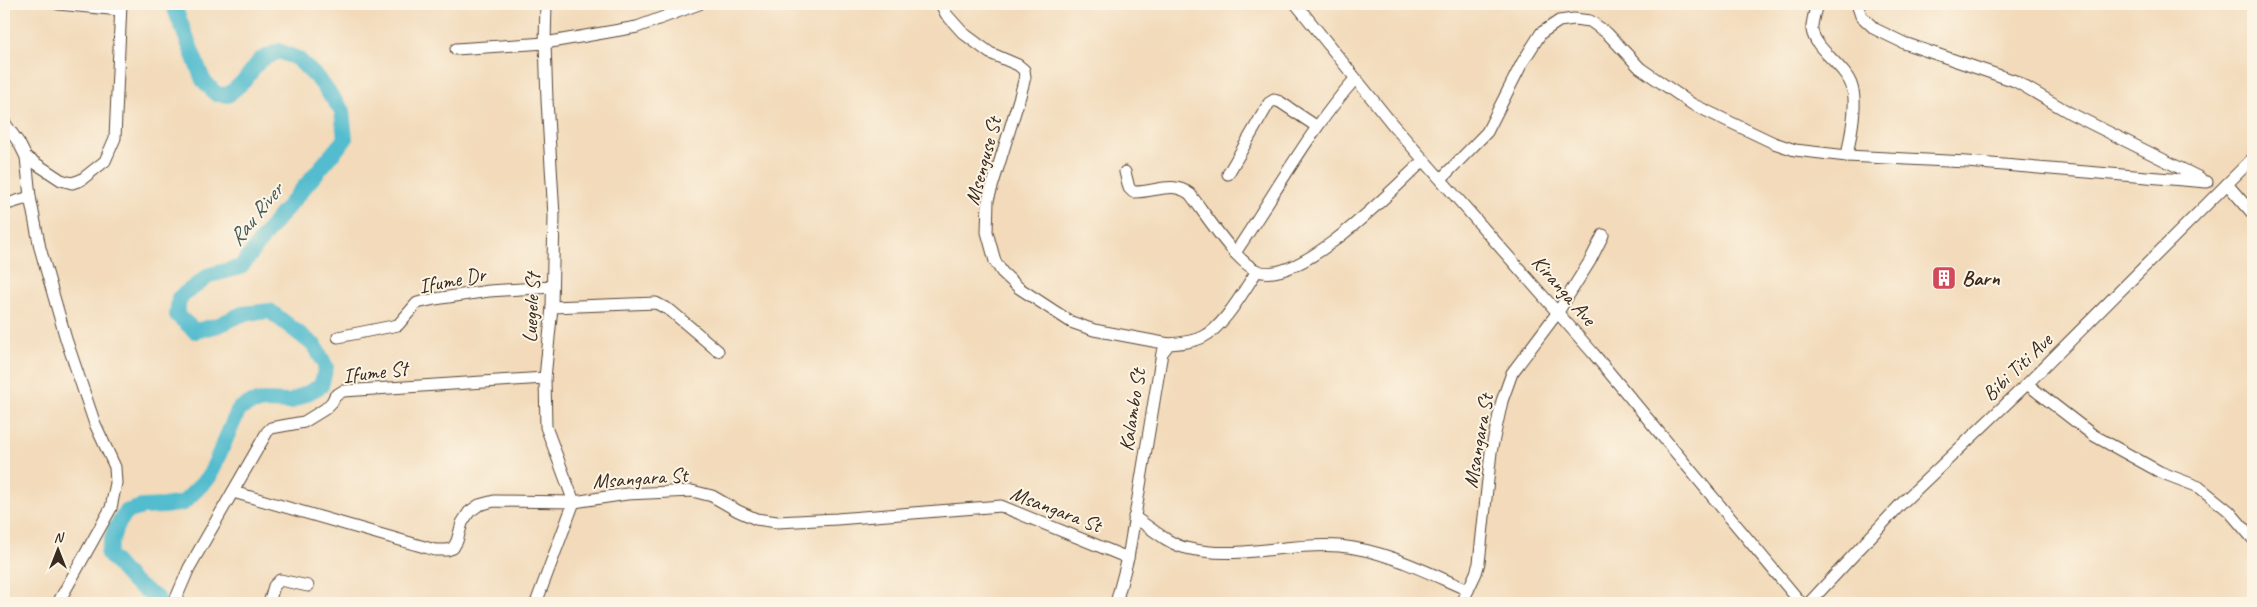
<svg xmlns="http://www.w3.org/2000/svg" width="2257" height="607" viewBox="0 0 2257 607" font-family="Caveat,sans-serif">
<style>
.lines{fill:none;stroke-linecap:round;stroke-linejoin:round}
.river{stroke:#52bcce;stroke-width:16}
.minor-casing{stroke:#564435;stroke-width:13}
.minor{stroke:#fff;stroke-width:11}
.labels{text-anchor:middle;stroke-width:4;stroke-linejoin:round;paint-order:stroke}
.street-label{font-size:21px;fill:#3b2a1e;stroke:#fcf5e5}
.poi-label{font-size:21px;font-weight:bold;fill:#3b2a1e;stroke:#fcf5e5;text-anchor:start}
.water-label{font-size:22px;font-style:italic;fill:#435d5c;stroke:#fcf5e5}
</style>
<rect width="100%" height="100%" fill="#fcf5e5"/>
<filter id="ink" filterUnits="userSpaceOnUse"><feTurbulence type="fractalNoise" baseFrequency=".02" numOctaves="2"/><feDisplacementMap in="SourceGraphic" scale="10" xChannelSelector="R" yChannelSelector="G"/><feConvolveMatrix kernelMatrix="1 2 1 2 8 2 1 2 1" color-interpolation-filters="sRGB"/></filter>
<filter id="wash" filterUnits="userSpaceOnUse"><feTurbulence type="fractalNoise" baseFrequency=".0096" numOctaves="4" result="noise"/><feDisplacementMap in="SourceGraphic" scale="20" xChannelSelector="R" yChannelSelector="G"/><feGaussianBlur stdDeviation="1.12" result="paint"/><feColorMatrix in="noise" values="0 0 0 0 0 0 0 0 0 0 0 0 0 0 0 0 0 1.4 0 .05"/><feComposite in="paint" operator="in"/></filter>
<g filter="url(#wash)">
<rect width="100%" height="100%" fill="#f2daba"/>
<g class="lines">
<path class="river" d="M159,603l-1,-4 -25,-17 -25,-28 7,-25 11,-17 16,-5 22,-1 19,-3 26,-26 30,-68 12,-6 14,-2 25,1 31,-16 5,-19 -11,-21 -45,-35 -28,3 -23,11 -24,6 -18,-16 2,-17 31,-23 31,-8 33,-44 71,-84 -3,-28 -22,-30 -22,-22 -19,-8 -19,9 -16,21 -16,14 -12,-1 -13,-14 -30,-76"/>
</g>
</g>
<g filter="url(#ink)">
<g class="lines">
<defs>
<g id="minor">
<path d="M58,4l62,6"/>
<path d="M941,4l5,10 17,19 27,20 28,12 6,5 1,7 -5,19 -32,104 -1,32 8,29 7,11 17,16 52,34 23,8 75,14"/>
<path d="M1296,4l97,121 200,228 208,250"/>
<path d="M1817,4c-2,8 -6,19 -5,26 3,20 34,36 40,57 6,18 -2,50 -5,69"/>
<path d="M1857,4l4,12 14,13 29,14 111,38 55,32 130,65"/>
<path d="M456,49l89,-6 92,-16 62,-23"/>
<path d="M4,122l15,21 7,14 4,40 10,51 26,91 29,85 20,43 1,16 -5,25 -53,95"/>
<path d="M26,157l35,23 11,3 9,-3 24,-19 10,-23 6,-134"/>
<path d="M1125,172l4,16 4,4c21,1 39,-12 57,2 15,19 46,69 68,77 43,15 136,-83 166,-111"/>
<path d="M1228,174l41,-71 5,-3 6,2 36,24"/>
<path d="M1441,179l46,-47 35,-69 19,-30 18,-12 15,-2 16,2 17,12 33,35 52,36 82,39 21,7 52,6 120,6 240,20"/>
<path d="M2227,184l26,30"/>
<path d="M4,205l26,-8"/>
<path d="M1235,253c40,-59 73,-121 120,-174"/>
<path d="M552,307l104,-4 15,8 47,40"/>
<path d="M338,337l60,-12 19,-22 18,-4 54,-8 63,-4"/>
<path d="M2027,384l66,51 67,37 39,15 30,24 24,28"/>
<path d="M233,492l202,58h12l6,-2 4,-7 5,-18 7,-11 10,-7 15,-4 80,1 53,-8 65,-3 20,5 26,15 18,8 21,3 60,-3 164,-13 127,52"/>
<path d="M1134,517c16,10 34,27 52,31 51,13 102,-6 153,-2 46,4 87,26 129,44"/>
<path d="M174,603l15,-35 78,-136 4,-4 33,-6 21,-13 7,-7 3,-6 8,-5 202,-13"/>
<path d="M269,603l5,-17 6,-6 28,6"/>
<path d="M536,603l38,-101 -28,-75 -1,-49 7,-71 2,-91 -7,-116 -2,-57 1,-39"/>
<path d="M1116,603l12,-45 34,-205 7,-9c12,-1 24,-2 34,-7 21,-10 41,-47 54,-66"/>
<path d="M1462,603l14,-30 3,-10 12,-111 11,-51 10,-28 46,-61 32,-51 13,-26"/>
<path d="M1809,603l91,-98 127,-121 226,-226"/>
</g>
</defs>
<use href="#minor" class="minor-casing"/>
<use href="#minor" class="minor"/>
</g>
</g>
<defs>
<symbol id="building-square" viewBox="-11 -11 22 22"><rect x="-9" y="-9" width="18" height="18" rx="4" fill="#d1495b" stroke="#fcf5e5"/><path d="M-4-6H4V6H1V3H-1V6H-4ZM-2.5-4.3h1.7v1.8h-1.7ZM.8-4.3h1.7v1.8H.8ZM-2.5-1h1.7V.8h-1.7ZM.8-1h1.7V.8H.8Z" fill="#fff"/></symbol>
</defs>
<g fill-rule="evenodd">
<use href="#building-square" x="1930" y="264" width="28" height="28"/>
</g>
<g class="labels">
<g class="street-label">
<text transform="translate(983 161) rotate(-75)" y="7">Msenguse St</text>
<text transform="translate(452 280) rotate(-11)" y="7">Ifume Dr</text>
<text transform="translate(1564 290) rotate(49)" y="7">Kiranga Ave</text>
<text transform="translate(531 308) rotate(-87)" y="7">Luegele St</text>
<text transform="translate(2017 367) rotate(-44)" y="7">Bibi Titi Ave</text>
<text transform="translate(375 372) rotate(-7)" y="7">Ifume St</text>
<text transform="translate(1132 410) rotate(-81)" y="7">Kalambo St</text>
<text transform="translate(1478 441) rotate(-80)" y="7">Msangara St</text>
<text transform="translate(640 478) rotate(-4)" y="7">Msangara St</text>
<text transform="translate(1056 509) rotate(21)" y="7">Msangara St</text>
</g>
<g class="poi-label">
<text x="1962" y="285">Barn</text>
</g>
<g class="water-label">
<text transform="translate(255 214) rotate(-51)" y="8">Rau River</text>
</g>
</g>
<rect width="2257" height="607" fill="none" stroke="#fcf5e5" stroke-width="20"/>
<g transform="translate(58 550)" stroke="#fcf5e5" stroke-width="4" paint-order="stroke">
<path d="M0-4L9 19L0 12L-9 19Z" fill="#3b2a1e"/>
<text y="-8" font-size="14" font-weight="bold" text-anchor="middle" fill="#3b2a1e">N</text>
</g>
</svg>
